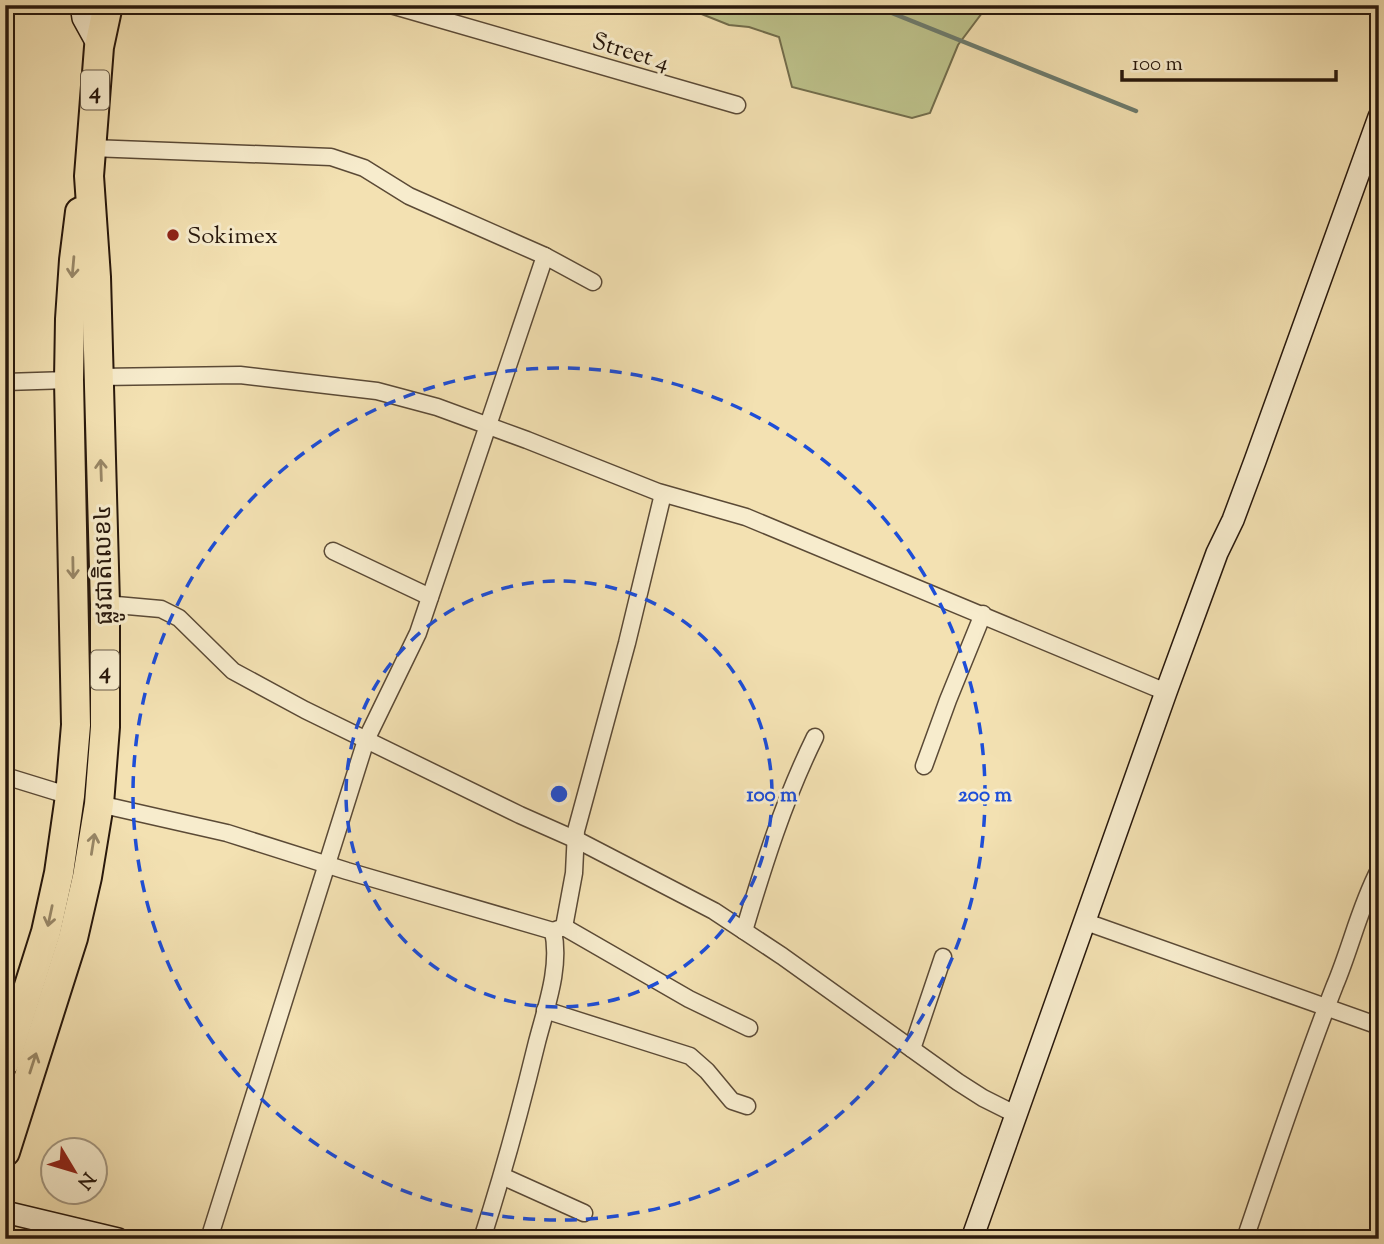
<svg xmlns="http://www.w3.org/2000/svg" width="1384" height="1244" viewBox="0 0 1384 1244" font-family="'Sorts Mill Goudy','Noto Sans Khmer',serif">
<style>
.green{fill:#bdc28b;stroke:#726d4c;stroke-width:2}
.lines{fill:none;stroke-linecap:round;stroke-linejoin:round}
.stream{stroke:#6d7b6d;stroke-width:4.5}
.street-casing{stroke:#5b4a36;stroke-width:19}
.secondary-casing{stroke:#28180c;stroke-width:24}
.highway-casing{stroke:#28180c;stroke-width:32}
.street{stroke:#f7eccd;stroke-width:16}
.secondary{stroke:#f7eccd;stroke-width:21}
.highway{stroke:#f3e1b2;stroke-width:28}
.oneway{stroke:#988767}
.ring{fill:none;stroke:#1d4ed8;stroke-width:3.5;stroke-dasharray:12 9}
.poi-dot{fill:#8f2418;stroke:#f7eccd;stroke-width:2.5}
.labels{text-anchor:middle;stroke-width:6;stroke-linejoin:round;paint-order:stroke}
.shield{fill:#f7eccd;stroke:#665846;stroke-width:2}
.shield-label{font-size:23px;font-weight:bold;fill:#28180c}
.street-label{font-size:24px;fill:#28180c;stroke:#f7eccd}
.poi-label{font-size:24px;fill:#28180c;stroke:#f7eccd;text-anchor:start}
.centre{fill:#1d4ed8;stroke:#f7eccd;stroke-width:3.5}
.ring-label{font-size:21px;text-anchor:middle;font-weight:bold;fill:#1d4ed8;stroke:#f7eccd;stroke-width:6;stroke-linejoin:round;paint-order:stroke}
</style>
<rect width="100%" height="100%" fill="#f3e1b2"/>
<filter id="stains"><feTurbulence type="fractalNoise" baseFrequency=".00286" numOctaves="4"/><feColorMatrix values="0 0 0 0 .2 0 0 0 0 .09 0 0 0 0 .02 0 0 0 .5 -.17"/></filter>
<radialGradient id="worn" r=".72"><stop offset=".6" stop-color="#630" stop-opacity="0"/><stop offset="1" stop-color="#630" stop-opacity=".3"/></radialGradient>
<path class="green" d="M679,5h309l-30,40 -28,68 -18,5 -120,-31 -13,-50 -30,-10 -20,-2z"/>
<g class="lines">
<path class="stream" d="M872,5l264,106"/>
<defs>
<g id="street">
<path d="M391,5l346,100"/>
<path d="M91,148l240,9 33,11 45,28 136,60 48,26"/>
<path d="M99,377l141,-2 137,16 60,16 90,33 131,52 88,25 420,175"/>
<path d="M5,382l64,-2"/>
<path d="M333,551l97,46"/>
<path d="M105,604l56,5 18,9 54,53 72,39 215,105 61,27 133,69 68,45 176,126 25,16 32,16"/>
<path d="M924,766l24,-66 35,-86"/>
<path d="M5,776l65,20"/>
<path d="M99,804l128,29 120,38 206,60"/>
<path d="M1086,922l293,104"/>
<path d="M564,927l125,72 60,29"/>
<path d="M744,931c20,-67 40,-131 71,-194"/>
<path d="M545,1010l145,46 17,15 25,30 15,5"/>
<path d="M912,1049l31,-92"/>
<path d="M502,1176l82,37"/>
<path d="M209,1239l157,-499 52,-107 127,-377"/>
<path d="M482,1239c21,-65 39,-131 55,-197 9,-35 24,-75 16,-111l11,-4 10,-54 2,-42 51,-188 36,-149"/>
<path d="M1245,1239c29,-85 57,-170 90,-254 16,-38 25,-79 44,-115"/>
</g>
<g id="secondary">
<path d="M81,5l2,13 16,29"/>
<path d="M5,1212l113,27"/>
<path d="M972,1239l194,-547 51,-139 16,-33 22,-59 124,-344"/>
</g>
<g id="highway">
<path d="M5,1062l41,-130 13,-59 11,-77 6,-71 -7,-345 1,-61 4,-59 6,-48"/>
<path d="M5,1152l68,-214 14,-61 12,-73 6,-77v-123l-9,-327 -7,-101 10,-129 9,-42"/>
</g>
</defs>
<use href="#street" class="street-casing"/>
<use href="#secondary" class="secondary-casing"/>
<use href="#highway" class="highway-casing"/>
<use href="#street" class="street"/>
<use href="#secondary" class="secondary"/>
<use href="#highway" class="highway"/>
</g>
<defs><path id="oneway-shaft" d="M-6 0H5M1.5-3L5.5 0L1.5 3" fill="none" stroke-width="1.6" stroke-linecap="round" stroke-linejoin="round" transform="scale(1.75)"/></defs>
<g class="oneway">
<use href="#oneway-shaft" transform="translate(73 267) rotate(95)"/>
<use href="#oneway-shaft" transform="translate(101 470) rotate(-92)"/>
<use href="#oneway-shaft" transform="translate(73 568) rotate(89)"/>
<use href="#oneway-shaft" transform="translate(93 844) rotate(-81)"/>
<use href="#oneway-shaft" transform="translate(50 916) rotate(102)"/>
<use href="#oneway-shaft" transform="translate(33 1063) rotate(-72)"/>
</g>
<g class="ring">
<circle cx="559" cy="794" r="213"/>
<circle cx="559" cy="794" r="426"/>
</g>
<circle class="poi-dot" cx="173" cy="235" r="7"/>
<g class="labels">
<g class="shield">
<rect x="81" y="70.5" width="28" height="39" rx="5"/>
<rect x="91" y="650.5" width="28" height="39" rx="5"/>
</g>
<g class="shield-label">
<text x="95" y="98">4</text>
<text x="105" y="678">4</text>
</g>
<g class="street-label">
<text transform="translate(631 51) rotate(17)" y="8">S̄treet 4</text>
<text transform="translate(103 565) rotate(-91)" y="8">ផ្លូវជាតិលេខ៤</text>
</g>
<g class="poi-label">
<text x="187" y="243">Sokimex</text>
</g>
</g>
<circle cx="559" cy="794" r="10" class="centre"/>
<g class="ring-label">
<text x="772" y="801">100 m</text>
<text x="985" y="801">200 m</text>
</g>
<rect width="1384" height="1244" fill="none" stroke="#f3e1b2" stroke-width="28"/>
<rect x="7" y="7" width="1370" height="1230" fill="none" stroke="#28180c" stroke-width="3.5"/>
<rect x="14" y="14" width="1356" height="1216" fill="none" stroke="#28180c" stroke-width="2"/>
<g transform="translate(74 1171) rotate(128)"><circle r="33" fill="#f7eccd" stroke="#a49780" stroke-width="2"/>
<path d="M0-5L12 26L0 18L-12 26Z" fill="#8f2418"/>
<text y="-10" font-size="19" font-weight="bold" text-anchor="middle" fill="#28180c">N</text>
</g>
<path d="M1122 70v10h214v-10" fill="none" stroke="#28180c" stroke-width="3.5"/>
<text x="1132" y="70" font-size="21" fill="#28180c" stroke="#f7eccd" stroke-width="5" paint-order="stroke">100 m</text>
<rect width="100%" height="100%" filter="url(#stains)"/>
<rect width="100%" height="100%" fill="url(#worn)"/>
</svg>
